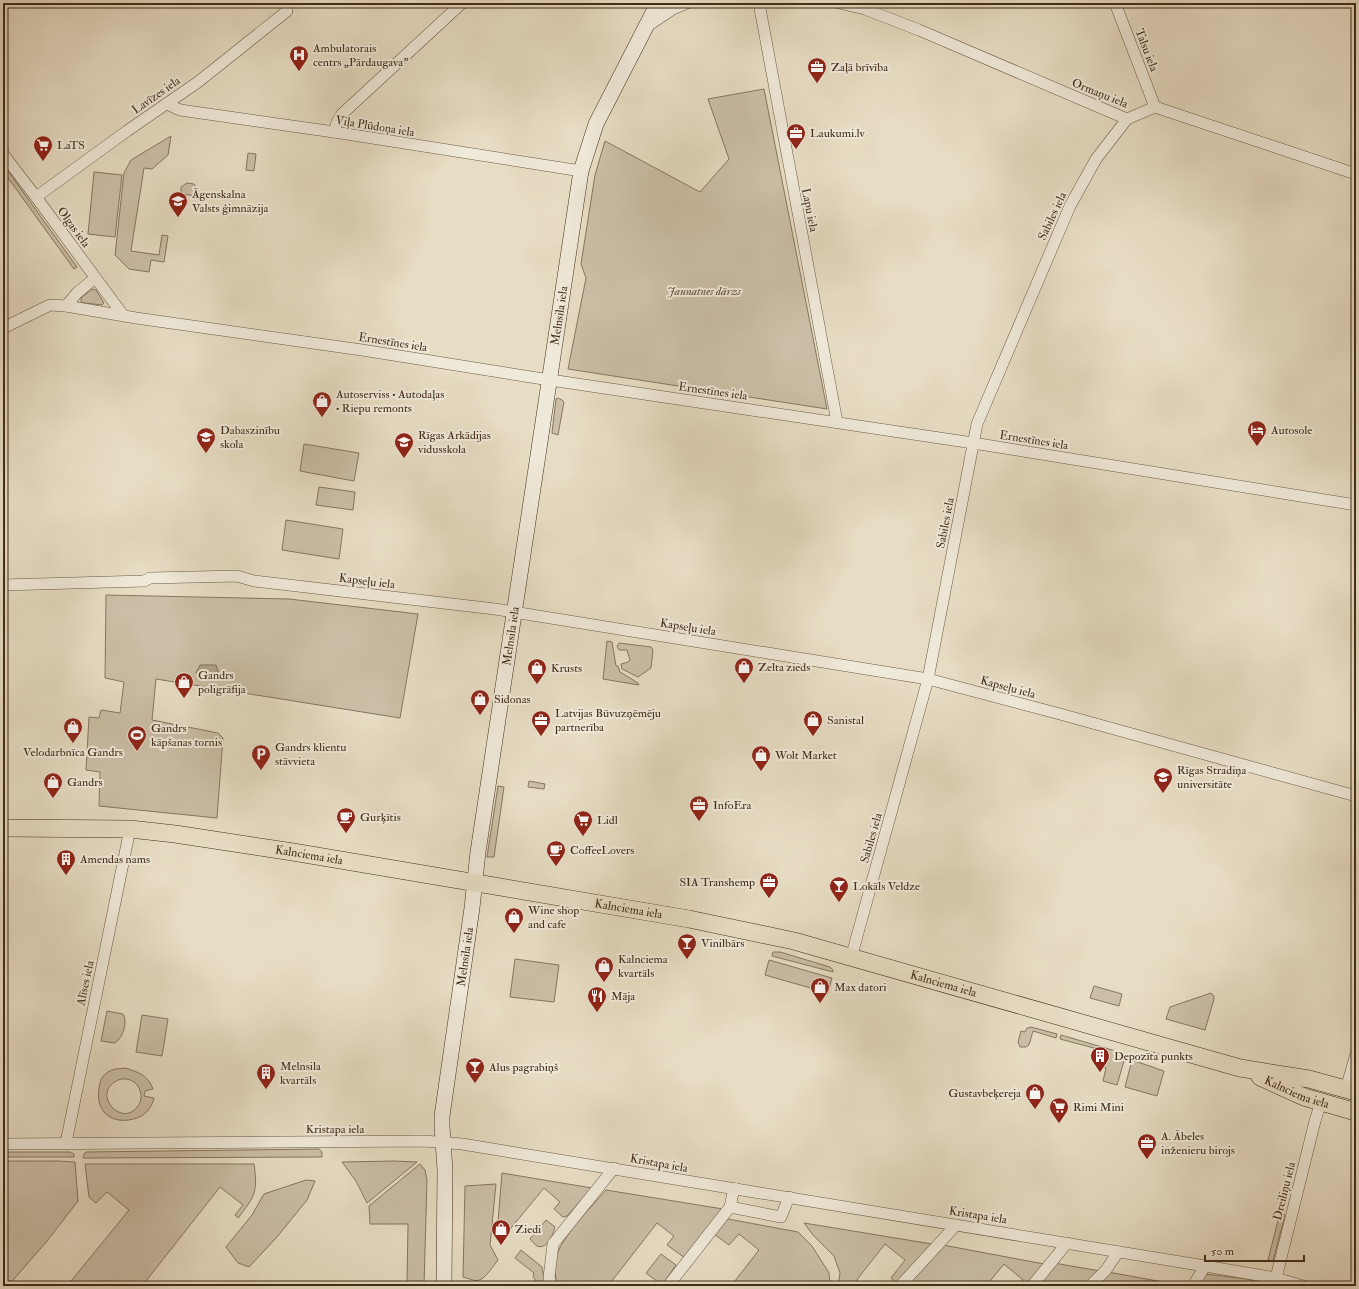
<svg xmlns="http://www.w3.org/2000/svg" width="1359" height="1289" viewBox="0 0 1359 1289" font-family="'IM FELL Double Pica',serif">
<style>
.green{fill:#cbbfa7;stroke:#867660;fill-rule:evenodd}
.water{fill:#afa18a;stroke:#83735c}
.lines{fill:none;stroke-linecap:round;stroke-linejoin:round}
.street-casing{stroke:#6b5943;stroke-width:12}
.secondary-casing{stroke:#422d18;stroke-width:16}
.primary-casing{stroke:#422d18;stroke-width:18}
.street{stroke:#efe9d9;stroke-width:11}
.secondary{stroke:#efe9d9;stroke-width:15}
.primary{stroke:#e7ddc4;stroke-width:17}
.labels{text-anchor:middle;stroke-width:4;stroke-linejoin:round;paint-order:stroke}
.poi-label{font-size:12px;fill:#422d18;stroke:#efe9d9;text-anchor:start}
.street-label{font-size:12px;fill:#422d18;stroke:#efe9d9}
.park-label{font-size:12px;font-style:italic;fill:#5d4a35;stroke:#efe9d9}
</style>
<rect width="100%" height="100%" fill="#e7ddc4"/>
<filter id="stains"><feTurbulence type="fractalNoise" baseFrequency=".005" numOctaves="4"/><feColorMatrix values="0 0 0 0 .2 0 0 0 0 .09 0 0 0 0 .02 0 0 0 .5 -.17"/></filter>
<radialGradient id="worn" r=".72"><stop offset=".6" stop-color="#630" stop-opacity="0"/><stop offset="1" stop-color="#630" stop-opacity=".3"/></radialGradient>
<g class="green">
<path d="M764,89l63,320 -259,-40 18,-91 -5,-14 14,-89 10,-34 95,51 29,-33 -21,-60z"/>
<path d="M171,136l-3,19 -16,14 -8,-1 -13,83 28,4 3,-20 6,1 -4,26 -13,-2 -2,12 -20,-3 -14,-14 9,-82 7,-13z"/>
<path d="M248,153l8,1 -2,17 -8,-1z"/>
<path d="M3,164l74,103 -3,2 -71,-98z"/>
<path d="M94,172l28,3 -7,62 -27,-3z"/>
<path d="M187,183l7,1 3,5 -1,7 -15,-2v-7z"/>
<path d="M92,289l4,1 8,13 -2,2 -17,-2 -4,-1v-4z"/>
<path d="M558,398l4,2 2,2 -6,33 -6,-2v-1l4,-33z"/>
<path d="M304,444l55,9 -5,28 -54,-10z"/>
<path d="M319,487l36,5 -2,18 -37,-5z"/>
<path d="M286,520l57,9 -4,30 -57,-9z"/>
<path d="M106,595l183,4 129,15 -18,104 -244,-39 -4,41 66,13 5,5 -6,80 -118,-12 1,-34 -14,-2 3,-53 10,1 2,-8 19,3 4,-31 -19,-4z"/>
<path d="M607,641l5,1 4,24h2l2,6 18,11 1,2 -36,-6z"/>
<path d="M619,643l32,4 2,3 -2,18 -13,9 -16,-8 -1,-5 7,-2 2,-2 -3,-10h-8l-2,-4z"/>
<path d="M529,781l16,3 -1,5 -16,-2z"/>
<path d="M498,786l6,1 -10,70h-7z"/>
<path d="M773,952h7l50,15 3,3v2l-61,-16z"/>
<path d="M515,959l44,6 -5,37 -44,-5z"/>
<path d="M769,960l63,18 -4,15 -63,-18z"/>
<path d="M1094,986l28,8 -3,12 -29,-8z"/>
<path d="M1211,993l3,3v3l-9,31 -39,-11 4,-12z"/>
<path d="M107,1011l16,3c5,8 0,24 -8,29l-14,-2z"/>
<path d="M142,1015l26,4 -6,37 -26,-4z"/>
<path d="M1031,1027l26,7 -1,4 -23,-7 -4,14 -3,2h-6l-2,-5 3,-11 4,1 2,-4z"/>
<path d="M1061,1035l65,19 -9,31 -14,-4 3,-13 -9,-3 4,-15 -41,-11z"/>
<path d="M1132,1060l32,11 -7,25 -32,-9z"/>
<path d="M125,1068c13,4 23,7 28,21l-8,2 -1,5 10,2c-2,9 -9,18 -17,20 -24,8 -42,-5 -38,-30 1,-8 4,-14 11,-17 5,-3 10,-2 15,-3zM121,1079c8,-1 17,3 19,12 2,5 1,11 -2,15 -17,24 -50,-16 -17,-27z"/>
<path d="M319,1149l3,3v5l-239,1 1,-4 2,-2z"/>
<path d="M3,1152h67l4,2v3h-71z"/>
<path d="M3,1161h55l17,1 3,39 -31,40 -39,45h-5z"/>
<path d="M394,1161l23,1 -50,41 -11,-22 -14,-19z"/>
<path d="M85,1164h169c4,28 1,32 -16,54l-3,-3 8,-10 -23,-18 -78,99h-75l62,-76 -22,-18 -11,11 -7,-6z"/>
<path d="M420,1164l5,6 2,10 -3,106h-17l1,-62h-38l-1,-18z"/>
<path d="M502,1173l90,15 -25,28 -4,1 -9,-8 6,-7 -16,-14 -42,51 -5,-5z"/>
<path d="M306,1180l9,1 -8,19 -30,37 -28,30 -11,-4 -12,-16 26,-32 12,-21z"/>
<path d="M496,1184l-6,61 8,15c-4,5 -13,19 -19,20 -4,2 -11,-2 -16,-3l2,-91z"/>
<path d="M606,1190l117,19 -38,49 -18,-13 7,-9 -17,-13 -49,63h-50c-2,-7 -4,-15 -3,-22 1,-23 36,-56 51,-74z"/>
<path d="M1280,1213l5,2 -12,46 -5,-1z"/>
<path d="M728,1219l70,13 14,14 17,27 1,13h-99l28,-36 -20,-16 -10,11 -15,-11z"/>
<path d="M546,1220l9,7c-2,7 -7,23 -18,19 -2,-1 -5,-5 -7,-7z"/>
<path d="M804,1223l128,21 -35,39 -6,-5 14,-18 -20,-16 -33,42h-14l2,-13 -6,-17 -21,-21z"/>
<path d="M943,1245l101,19 -18,22h-8l5,-6 -19,-16 -18,22h-81z"/>
<path d="M521,1250l21,17 3,17 -6,2 -6,-10 1,-3 -19,-15z"/>
<path d="M661,1254l15,11 -14,20 -16,-12z"/>
<path d="M1054,1263l46,8 -17,15h-47z"/>
<path d="M1108,1272l77,14h-58l-5,-4 -4,4h-20z"/>
<path d="M1205,1274l42,5 10,3 -1,4h-58z"/>
</g>
<path class="water" d="M200,665h16l4,12h-14l-10,-4z"/>
<g class="lines">
<defs>
<g id="street">
<path d="M759,3l78,419"/>
<path d="M839,3l26,6 54,21 208,89 28,-12 201,67"/>
<path d="M1115,3l40,104"/>
<path d="M646,27l27,-18 14,-6"/>
<path d="M167,104l13,6 154,22 247,39"/>
<path d="M334,132l3,-10 5,-8 120,-111"/>
<path d="M3,154l33,43 87,118"/>
<path d="M36,197l91,-66 71,-49 89,-71"/>
<path d="M66,306l11,-13 18,-15"/>
<path d="M3,328l47,-23 16,1 70,12 226,32 175,28 436,65 383,62"/>
<path d="M3,585l141,-4 6,-3 87,-2 17,5 241,28 433,70 132,35 296,82"/>
<path d="M851,958l77,-279 49,-255 93,-218 26,-47 31,-40"/>
<path d="M1346,1089l10,-35"/>
<path d="M66,1143l64,-314"/>
<path d="M3,1144l420,-3 39,3 743,122 71,12 27,8"/>
<path d="M730,1207l51,10 8,-20"/>
<path d="M552,1286l-3,-8 4,-34 61,-76"/>
<path d="M668,1286l62,-79 4,-19"/>
<path d="M900,1286l56,-61"/>
<path d="M1032,1286l35,-43"/>
<path d="M1090,1286l16,-16 12,-18"/>
<path d="M1193,1286l12,-20"/>
<path d="M1274,1286l41,-165 6,-19"/>
</g>
<g id="secondary">
<path id="s1" d="M444,1286l1,-116 -3,-44v-10l30,-208 6,-56 103,-681 15,-47 62,-121"/>
</g>
<g id="primary">
<path id="s2" d="M3,828l127,1 45,5 118,18 396,67 105,22 446,127 69,11 47,13"/>
<path id="s3" d="M1260,1077l44,20 52,15"/>
</g>
</defs>
<use href="#street" class="street-casing"/>
<use href="#secondary" class="secondary-casing"/>
<use href="#primary" class="primary-casing"/>
<use href="#street" class="street"/>
<use href="#secondary" class="secondary"/>
<use href="#primary" class="primary"/>
</g>
<defs>
<symbol id="hospital-pin" viewBox="-11 -11 22 30"><path d="M0 17L-7.5 6A9.5 9.5 0 1 1 7.5 6Z" fill="#8f2418" stroke="#efe9d9"/><path d="M-5-5h3v3.5h4V-5h3V5h-3V1.5h-4V5h-3Z" fill="#fff"/></symbol>
<symbol id="office-pin" viewBox="-11 -11 22 30"><path d="M0 17L-7.5 6A9.5 9.5 0 1 1 7.5 6Z" fill="#8f2418" stroke="#efe9d9"/><path d="M-6-3h4V-5.5h4V-3h4V5H-6ZM-1-4.5V-3h2v-1.5ZM-6 0V1H6V0Z" fill="#fff"/></symbol>
<symbol id="supermarket-pin" viewBox="-11 -11 22 30"><path d="M0 17L-7.5 6A9.5 9.5 0 1 1 7.5 6Z" fill="#8f2418" stroke="#efe9d9"/><path d="M-6-5.5h2.5l.6 2H6L4.5 2H-2.5L-4.4-4H-6ZM-1.5 3.2a1.3 1.3 0 1 0 .1 0ZM3 3.2a1.3 1.3 0 1 0 .1 0Z" fill="#fff"/></symbol>
<symbol id="school-pin" viewBox="-11 -11 22 30"><path d="M0 17L-7.5 6A9.5 9.5 0 1 1 7.5 6Z" fill="#8f2418" stroke="#efe9d9"/><path d="M0-5L7-2L0 1L-7-2ZM-4 1L0 2.5L4 1V4Q0 6-4 4Z" fill="#fff"/></symbol>
<symbol id="shop-pin" viewBox="-11 -11 22 30"><path d="M0 17L-7.5 6A9.5 9.5 0 1 1 7.5 6Z" fill="#8f2418" stroke="#efe9d9"/><path d="M-5-2.5h2.3a2.7 3.5 0 0 1 5.4 0H5L5.5 6h-11ZM-1.5-2.5h3a1.5 2.3 0 0 0-3 0Z" fill="#fff"/></symbol>
<symbol id="hotel-pin" viewBox="-11 -11 22 30"><path d="M0 17L-7.5 6A9.5 9.5 0 1 1 7.5 6Z" fill="#8f2418" stroke="#efe9d9"/><path d="M-6-4.5h1.5V1H6V5H4.5V3h-9V5H-6ZM-4 0a1.8 1.8 0 1 1 3.6 0ZM.5 0V-2.5h3Q6-2.5 6 0Z" fill="#fff"/></symbol>
<symbol id="stadium-pin" viewBox="-11 -11 22 30"><path d="M0 17L-7.5 6A9.5 9.5 0 1 1 7.5 6Z" fill="#8f2418" stroke="#efe9d9"/><path d="M0-5a6.5 5 0 1 0 0 10a6.5 5 0 1 0 0-10ZM-3.5-1.8h7v3.6h-7Z" fill="#fff"/></symbol>
<symbol id="parking-pin" viewBox="-11 -11 22 30"><path d="M0 17L-7.5 6A9.5 9.5 0 1 1 7.5 6Z" fill="#8f2418" stroke="#efe9d9"/><path d="M-3.5-5.5H1a3.5 3.5 0 0 1 0 7H-1V5.5H-3.5ZM-1-3.4V-.6H.8a1.4 1.4 0 0 0 0-2.8Z" fill="#fff"/></symbol>
<symbol id="university-pin" viewBox="-11 -11 22 30"><path d="M0 17L-7.5 6A9.5 9.5 0 1 1 7.5 6Z" fill="#8f2418" stroke="#efe9d9"/><path d="M0-5L7-2L0 1L-7-2ZM-4 1L0 2.5L4 1V4Q0 6-4 4Z" fill="#fff"/></symbol>
<symbol id="cafe-pin" viewBox="-11 -11 22 30"><path d="M0 17L-7.5 6A9.5 9.5 0 1 1 7.5 6Z" fill="#8f2418" stroke="#efe9d9"/><path d="M-5.5-4.5H6V0H3Q3 3.5 0 3.5H-2.5Q-5.5 3.5-5.5 0ZM3-3.2v2h1.7v-2ZM-6 4.5H4V6H-6Z" fill="#fff"/></symbol>
<symbol id="building-pin" viewBox="-11 -11 22 30"><path d="M0 17L-7.5 6A9.5 9.5 0 1 1 7.5 6Z" fill="#8f2418" stroke="#efe9d9"/><path d="M-4-6H4V6H1V3H-1V6H-4ZM-2.5-4.3h1.7v1.8h-1.7ZM.8-4.3h1.7v1.8H.8ZM-2.5-1h1.7V.8h-1.7ZM.8-1h1.7V.8H.8Z" fill="#fff"/></symbol>
<symbol id="bar-pin" viewBox="-11 -11 22 30"><path d="M0 17L-7.5 6A9.5 9.5 0 1 1 7.5 6Z" fill="#8f2418" stroke="#efe9d9"/><path d="M-6-5H6L.8 .8V4.5H3.5V6h-7V4.5H-.8V.8Z" fill="#fff"/></symbol>
<symbol id="restaurant-pin" viewBox="-11 -11 22 30"><path d="M0 17L-7.5 6A9.5 9.5 0 1 1 7.5 6Z" fill="#8f2418" stroke="#efe9d9"/><path d="M-5-6h1v4h1v-4h1v4h1v-4h1v5L-1.5 .5V6h-2V.5L-5-1ZM5-6V6H3V1.5H1.5Q1.5-4 5-6Z" fill="#fff"/></symbol>
</defs>
<g fill-rule="evenodd">
<use href="#hospital-pin" x="288" y="44" width="22" height="30"/>
<use href="#office-pin" x="806" y="56" width="22" height="30"/>
<use href="#office-pin" x="785" y="122" width="22" height="30"/>
<use href="#supermarket-pin" x="32" y="134" width="22" height="30"/>
<use href="#school-pin" x="167" y="190" width="22" height="30"/>
<use href="#shop-pin" x="311" y="390" width="22" height="30"/>
<use href="#hotel-pin" x="1246" y="419" width="22" height="30"/>
<use href="#school-pin" x="195" y="426" width="22" height="30"/>
<use href="#school-pin" x="393" y="431" width="22" height="30"/>
<use href="#shop-pin" x="733" y="656" width="22" height="30"/>
<use href="#shop-pin" x="526" y="657" width="22" height="30"/>
<use href="#shop-pin" x="173" y="671" width="22" height="30"/>
<use href="#shop-pin" x="469" y="688" width="22" height="30"/>
<use href="#office-pin" x="530" y="709" width="22" height="30"/>
<use href="#shop-pin" x="802" y="709" width="22" height="30"/>
<use href="#shop-pin" x="62" y="716" width="22" height="30"/>
<use href="#stadium-pin" x="126" y="724" width="22" height="30"/>
<use href="#parking-pin" x="250" y="743" width="22" height="30"/>
<use href="#shop-pin" x="750" y="744" width="22" height="30"/>
<use href="#university-pin" x="1152" y="766" width="22" height="30"/>
<use href="#shop-pin" x="42" y="771" width="22" height="30"/>
<use href="#office-pin" x="688" y="794" width="22" height="30"/>
<use href="#cafe-pin" x="335" y="806" width="22" height="30"/>
<use href="#supermarket-pin" x="572" y="809" width="22" height="30"/>
<use href="#cafe-pin" x="545" y="839" width="22" height="30"/>
<use href="#building-pin" x="55" y="848" width="22" height="30"/>
<use href="#office-pin" x="758" y="871" width="22" height="30"/>
<use href="#bar-pin" x="828" y="875" width="22" height="30"/>
<use href="#shop-pin" x="503" y="906" width="22" height="30"/>
<use href="#bar-pin" x="676" y="932" width="22" height="30"/>
<use href="#shop-pin" x="593" y="955" width="22" height="30"/>
<use href="#shop-pin" x="809" y="976" width="22" height="30"/>
<use href="#restaurant-pin" x="586" y="985" width="22" height="30"/>
<use href="#building-pin" x="1089" y="1045" width="22" height="30"/>
<use href="#bar-pin" x="464" y="1056" width="22" height="30"/>
<use href="#building-pin" x="255" y="1062" width="22" height="30"/>
<use href="#shop-pin" x="1024" y="1082" width="22" height="30"/>
<use href="#supermarket-pin" x="1048" y="1096" width="22" height="30"/>
<use href="#office-pin" x="1136" y="1132" width="22" height="30"/>
<use href="#shop-pin" x="490" y="1218" width="22" height="30"/>
</g>
<g class="labels">
<g class="poi-label">
<text x="313" y="52">Ambulatorais<tspan x="313" dy="14">centrs „Pārdaugava”</tspan></text>
<text x="831" y="71">Zaļā brīvība</text>
<text x="810" y="137">Laukumi.lv</text>
<text x="57" y="149">LaTS</text>
<text x="192" y="198">Āgenskalna<tspan x="192" dy="14">Valsts ģimnāzija</tspan></text>
<text x="336" y="398">Autoserviss • Autodaļas<tspan x="336" dy="14">• Riepu remonts</tspan></text>
<text x="220" y="434">Dabaszinību<tspan x="220" dy="14">skola</tspan></text>
<text x="1271" y="434">Autosole</text>
<text x="418" y="439">Rīgas Arkādijas<tspan x="418" dy="14">vidusskola</tspan></text>
<text x="758" y="671">Zelta zieds</text>
<text x="551" y="672">Krusts</text>
<text x="198" y="679">Gandrs<tspan x="198" dy="14">poligrāfija</tspan></text>
<text x="494" y="703">Sidonas</text>
<text x="555" y="717">Latvijas Būvuzņēmēju<tspan x="555" dy="14">partnerība</tspan></text>
<text x="827" y="724">Sanistal</text>
<text x="151" y="732">Gandrs<tspan x="151" dy="14">kāpšanas tornis</tspan></text>
<text x="275" y="751">Gandrs klientu<tspan x="275" dy="14">stāvvieta</tspan></text>
<text x="73" y="756" text-anchor="middle">Velodarbnīca Gandrs</text>
<text x="775" y="759">Wolt Market</text>
<text x="1177" y="774">Rīgas Stradiņa<tspan x="1177" dy="14">universitāte</tspan></text>
<text x="67" y="786">Gandrs</text>
<text x="713" y="809">InfoEra</text>
<text x="360" y="821">Gurķītis</text>
<text x="597" y="824">Lidl</text>
<text x="570" y="854">CoffeeLovers</text>
<text x="80" y="863">Amendas nams</text>
<text x="755" y="886" text-anchor="end">SIA Transhemp</text>
<text x="853" y="890">Lokāls Veldze</text>
<text x="528" y="914">Wine shop<tspan x="528" dy="14">and cafe</tspan></text>
<text x="701" y="947">Vinilbārs</text>
<text x="618" y="963">Kalnciema<tspan x="618" dy="14">kvartāls</tspan></text>
<text x="834" y="991">Max datori</text>
<text x="611" y="1000">Māja</text>
<text x="1114" y="1060">Depozīta punkts</text>
<text x="280" y="1070">Melnsila<tspan x="280" dy="14">kvartāls</tspan></text>
<text x="489" y="1071">Alus pagrabiņš</text>
<text x="1021" y="1097" text-anchor="end">Gustavbeķereja</text>
<text x="1073" y="1111">Rimi Mini</text>
<text x="1161" y="1140">A. Ābeles<tspan x="1161" dy="14">inženieru birojs</tspan></text>
<text x="515" y="1233">Ziedi</text>
</g>
<g class="street-label">
<text transform="translate(1147 50) rotate(69)" y="4">Talsu iela</text>
<text transform="translate(1100 93) rotate(22)" y="4">Ormaņu iela</text>
<text transform="translate(156 95) rotate(-35)" y="4">Lavīzes iela</text>
<text transform="translate(375 126) rotate(9)" y="4">Viļa Plūdoņa iela</text>
<text transform="translate(810 210) rotate(79)" y="4">Lapu iela</text>
<text transform="translate(1052 216) rotate(-65)" y="4">Sabiles iela</text>
<text transform="translate(74 227) rotate(54)" y="4">Olgas iela</text>
<text dy="4" stroke="none"><textPath href="#s1" startOffset="979">Melnsila iela</textPath></text>
<text transform="translate(393 342) rotate(9)" y="4">Ernestīnes iela</text>
<text transform="translate(713 391) rotate(8)" y="4">Ernestīnes iela</text>
<text transform="translate(1034 440) rotate(9)" y="4">Ernestīnes iela</text>
<text transform="translate(945 523) rotate(-79)" y="4">Sabiles iela</text>
<text transform="translate(367 581) rotate(7)" y="4">Kapseļu iela</text>
<text transform="translate(688 627) rotate(9)" y="4">Kapseļu iela</text>
<text dy="4" stroke="none"><textPath href="#s1" startOffset="655">Melnsila iela</textPath></text>
<text transform="translate(1008 687) rotate(15)" y="4">Kapseļu iela</text>
<text transform="translate(871 838) rotate(-74)" y="4">Sabiles iela</text>
<text dy="4" stroke="none"><textPath href="#s2" startOffset="308">Kalnciema iela</textPath></text>
<text dy="4" stroke="none"><textPath href="#s2" startOffset="632">Kalnciema iela</textPath></text>
<text dy="4" stroke="none"><textPath href="#s1" startOffset="331">Melnsila iela</textPath></text>
<text transform="translate(85 983) rotate(-78)" y="4">Alīses iela</text>
<text dy="4" stroke="none"><textPath href="#s2" startOffset="956">Kalnciema iela</textPath></text>
<text dy="4" stroke="none"><textPath href="#s3" startOffset="40">Kalnciema iela</textPath></text>
<text x="335" y="1133">Kristapa iela</text>
<text transform="translate(659 1163) rotate(10)" y="4">Kristapa iela</text>
<text transform="translate(1284 1191) rotate(-76)" y="4">Dreiliņu iela</text>
<text transform="translate(978 1215) rotate(9)" y="4">Kristapa iela</text>
</g>
<g class="park-label">
<text x="704" y="295">Jaunatnes dārzs</text>
</g>
</g>
<rect width="1359" height="1289" fill="none" stroke="#e7ddc4" stroke-width="16"/>
<rect x="4" y="4" width="1351" height="1281" fill="none" stroke="#422d18" stroke-width="2"/>
<rect x="8" y="8" width="1343" height="1273" fill="none" stroke="#422d18"/>
<path d="M1205 1255v6h99v-6" fill="none" stroke="#422d18" stroke-width="2"/>
<text x="1211" y="1255" font-size="12" fill="#422d18" stroke="#efe9d9" stroke-width="3" paint-order="stroke">50 m</text>
<rect width="100%" height="100%" filter="url(#stains)"/>
<rect width="100%" height="100%" fill="url(#worn)"/>
</svg>
